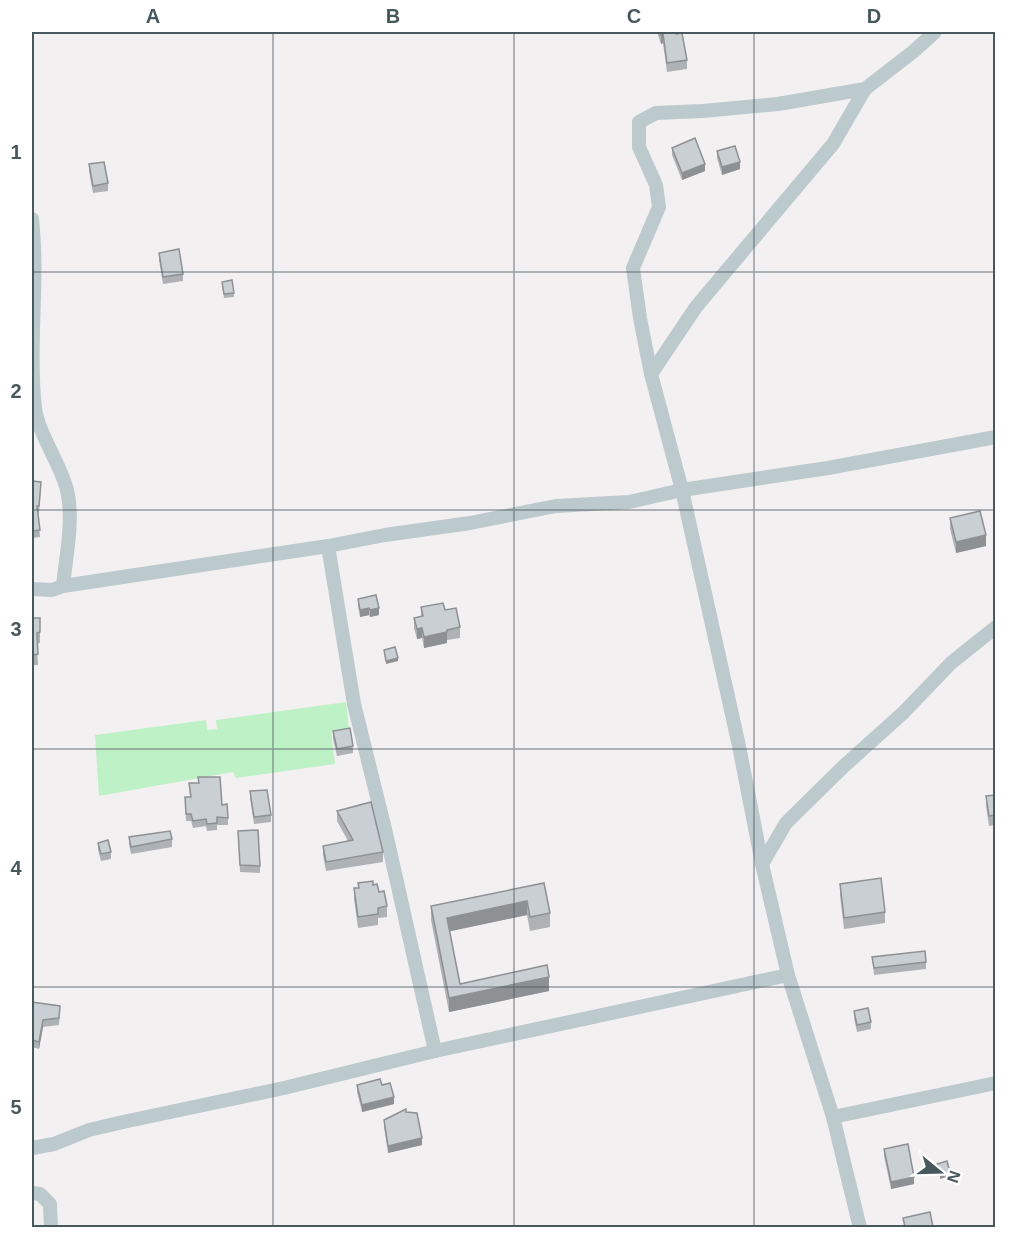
<svg xmlns="http://www.w3.org/2000/svg" width="1027" height="1259" viewBox="0 0 1027 1259" font-family="Arial,sans-serif">
<style>
.green{fill:#bff1c6}
.lines{fill:none;stroke-linecap:round;stroke-linejoin:round}
.minor{stroke:#bcc9cd;stroke-width:14}
.wall{fill:#aeb2b5}
.shaded-wall{fill:#8d9194}
.building{fill:#cacfd3;stroke:#8d9194;stroke-width:1.5}
.grid{fill:none;stroke:#48595e;stroke-width:1.5;stroke-opacity:0.55}
.neatline{fill:none;stroke:#48595e;stroke-width:2}
.grid-label{font-size:20px;text-anchor:middle;font-weight:bold;fill:#48595e}
</style>
<rect width="100%" height="100%" fill="#f3f0f1"/>
<path class="green" d="M346,702l3,27 -18,3 4,32 -99,14 -3,-6 -134,24 -4,-61 111,-15 1,10 10,-1 -1,-9z"/>
<g class="lines">
<g class="minor">
<path d="M32,219c7,63 -4,126 3,189 3,25 26,57 32,82 7,28 -1,67 -4,96"/>
<path d="M651,374l45,-67 137,-163 32,-55"/>
<path d="M328,546l26,158 31,125 50,222"/>
<path d="M32,589l20,1 11,-4 265,-40 57,-11 85,-12 86,-17 73,-4 53,-12 146,-22 168,-31"/>
<path d="M762,864l24,-41 58,-57 59,-53 48,-50 45,-36"/>
<path d="M833,1117l163,-34"/>
<path d="M32,1148l22,-4 35,-14 34,-8 161,-34 151,-37 353,-76"/>
<path d="M32,1193l8,1 10,10 1,24"/>
<path d="M860,1228l-27,-111 -45,-142 -26,-111 -23,-118 -57,-256 -31,-116 -11,-56 -7,-50 26,-61 -3,-22 -17,-38v-25l17,-9 47,-2 75,-7 87,-15 49,-38 21,-19"/>
</g>
</g>
<g class="wall">
<path d="M657,32h18l12,28v9l-20,3 -4,-29 -2,1z"/>
<path d="M672,148l33,23 -23,9 -10,-25z"/>
<path d="M717,151l23,18 -18,6 -5,-17z"/>
<path d="M89,164l19,19v8l-15,2 -4,-22z"/>
<path d="M159,253l24,21v7l-20,3 -4,-24z"/>
<path d="M222,285l12,8v4l-10,1z"/>
<path d="M32,481l9,8 -2,24h-1l2,24 -8,1z"/>
<path d="M950,518l36,28 -30,7 -6,-24z"/>
<path d="M358,599l21,16 -9,2 -1,-2 -9,2 -2,-11z"/>
<path d="M32,602l1,16h7v25h-3l1,22h-6z"/>
<path d="M421,607l24,3 15,17v11l-13,2v3l-23,5 -2,-10 -5,1 -3,-11v-10l7,-2z"/>
<path d="M333,731l20,15v7l-16,3 -4,-17z"/>
<path d="M198,777l24,28 6,13v7h-11v5l-10,1 -1,-5 -13,2 -2,-7h-5l-1,-24h5l-1,-14h9z"/>
<path d="M250,791l21,24v7l-17,2 -4,-26z"/>
<path d="M996,795v30l-7,1 -3,-20v-10z"/>
<path d="M337,811l46,41v10l-57,9 -3,-16v-9l25,-5 -11,-20z"/>
<path d="M238,831l22,35v7l-20,-1z"/>
<path d="M129,837l43,2v8l-41,7 -2,-10z"/>
<path d="M98,843l13,9v7l-10,2 -3,-11z"/>
<path d="M358,883l15,2 14,21v11l-9,1v7l-20,3 -4,-29v-11h4z"/>
<path d="M544,883l6,30v14l-20,4 -3,-16 -78,16 11,53 89,7 -100,21 -18,-92v-14z"/>
<path d="M840,884l45,28v11l-41,6 -4,-34z"/>
<path d="M872,957l54,5v7l-52,6z"/>
<path d="M32,1002l28,11 -1,12 -16,2 -4,22 -7,-2z"/>
<path d="M854,1011l17,11v7l-14,3 -3,-14z"/>
<path d="M357,1085h25l12,19 -32,8 -5,-20z"/>
<path d="M406,1112l16,33 -34,8 -4,-26v-7z"/>
<path d="M884,1149l30,35 -23,5 -7,-33z"/>
</g>
<g class="shaded-wall">
<path d="M663,34v9l-2,1v-9z"/>
<path d="M740,162v7l-18,6v-8z"/>
<path d="M705,164v7l-23,9v-7z"/>
<path d="M986,535v11l-30,7v-11z"/>
<path d="M369,608v7l-9,2v-7z"/>
<path d="M379,608v7l-9,2v-7z"/>
<path d="M422,628v10l-5,1v-10z"/>
<path d="M447,632v11l-23,5v-11z"/>
<path d="M398,658v3l-12,3v-3z"/>
<path d="M527,901v14l-80,17v-14z"/>
<path d="M549,977v14l-100,21v-14z"/>
<path d="M43,1020v7l-4,22v-7z"/>
<path d="M394,1097v7l-32,8v-7z"/>
<path d="M422,1138v7l-34,8v-7z"/>
<path d="M950,1172v4l-10,3v-4z"/>
<path d="M914,1177v7l-23,5v-7z"/>
</g>
<g class="building">
<path d="M660,32h15l1,2 6,-1 5,27 -20,3 -4,-29 -2,1z"/>
<path d="M695,138l10,26 -23,9 -10,-25z"/>
<path d="M735,146l5,16 -18,5 -5,-16z"/>
<path d="M104,162l4,21 -15,3 -4,-22z"/>
<path d="M179,249l4,25 -20,3 -4,-24z"/>
<path d="M232,280l2,13 -10,1 -2,-12z"/>
<path d="M32,481l9,1 -2,24h-2l3,24 -8,1z"/>
<path d="M980,511l6,24 -30,7 -6,-24z"/>
<path d="M376,595l3,13 -9,2 -1,-2 -9,2 -2,-11z"/>
<path d="M32,602h1v16h7v14l-3,1 1,21 -6,1z"/>
<path d="M443,603l2,7 11,-2 4,19 -13,3v2l-23,5 -2,-9 -5,1 -3,-11 9,-2 -2,-9z"/>
<path d="M395,647l3,11 -12,3 -2,-11z"/>
<path d="M350,728l3,18 -16,3 -4,-18z"/>
<path d="M198,777h22l2,28 5,-1 1,14 -11,-1v6l-10,1 -1,-5 -13,2 -2,-7h-5l-1,-17h6l-2,-14h10z"/>
<path d="M267,790l4,25 -17,2 -4,-26z"/>
<path d="M996,795v20l-7,1 -3,-20z"/>
<path d="M371,802l12,50 -57,10 -3,-16 30,-6 -16,-29z"/>
<path d="M258,830l2,36 -20,-1 -2,-34z"/>
<path d="M170,831l2,8 -41,8 -2,-10z"/>
<path d="M108,840l3,12 -10,2 -3,-11z"/>
<path d="M881,878l4,34 -41,6 -4,-34z"/>
<path d="M373,881v4l4,-1 2,8 5,-1 3,15 -9,2v6l-20,3 -4,-29h5l-1,-5z"/>
<path d="M544,883l6,30 -20,4 -3,-16 -80,17 13,66 87,-19 2,12 -100,21 -18,-92z"/>
<path d="M925,951l1,11 -52,6 -2,-11z"/>
<path d="M32,1002l28,4 -1,12 -16,2 -4,22 -7,-2z"/>
<path d="M868,1008l3,14 -14,3 -3,-14z"/>
<path d="M380,1079l2,6 8,-2 4,14 -32,8 -5,-20z"/>
<path d="M406,1109v3l11,1 5,25 -34,8 -4,-26z"/>
<path d="M908,1144l6,33 -23,5 -7,-33z"/>
<path d="M947,1161l3,11 -10,3 -3,-11z"/>
<path d="M930,1212l3,15h-28l-2,-9z"/>
</g>
<path class="grid" d="M273,32v1196M514,32v1196M754,32v1196M32,272h964M32,510h964M32,749h964M32,987h964"/>
<rect width="1027" height="1259" fill="none" stroke="#ffffff" stroke-width="66"/>
<g transform="translate(940 1172) rotate(109)" stroke="#ffffff" stroke-width="4.5" paint-order="stroke">
<path d="M0-4.5L10 22L0 15L-10 22Z" fill="#48595e"/>
<text y="-9" font-size="16" font-weight="bold" text-anchor="middle" fill="#48595e">N</text>
</g>
<rect x="33" y="33" width="961" height="1193" class="neatline"/>
<g class="grid-label">
<text x="153" y="23">A</text>
<text x="393" y="23">B</text>
<text x="634" y="23">C</text>
<text x="874" y="23">D</text>
<text x="16" y="159">1</text>
<text x="16" y="398">2</text>
<text x="16" y="636">3</text>
<text x="16" y="875">4</text>
<text x="16" y="1114">5</text>
</g>
</svg>
